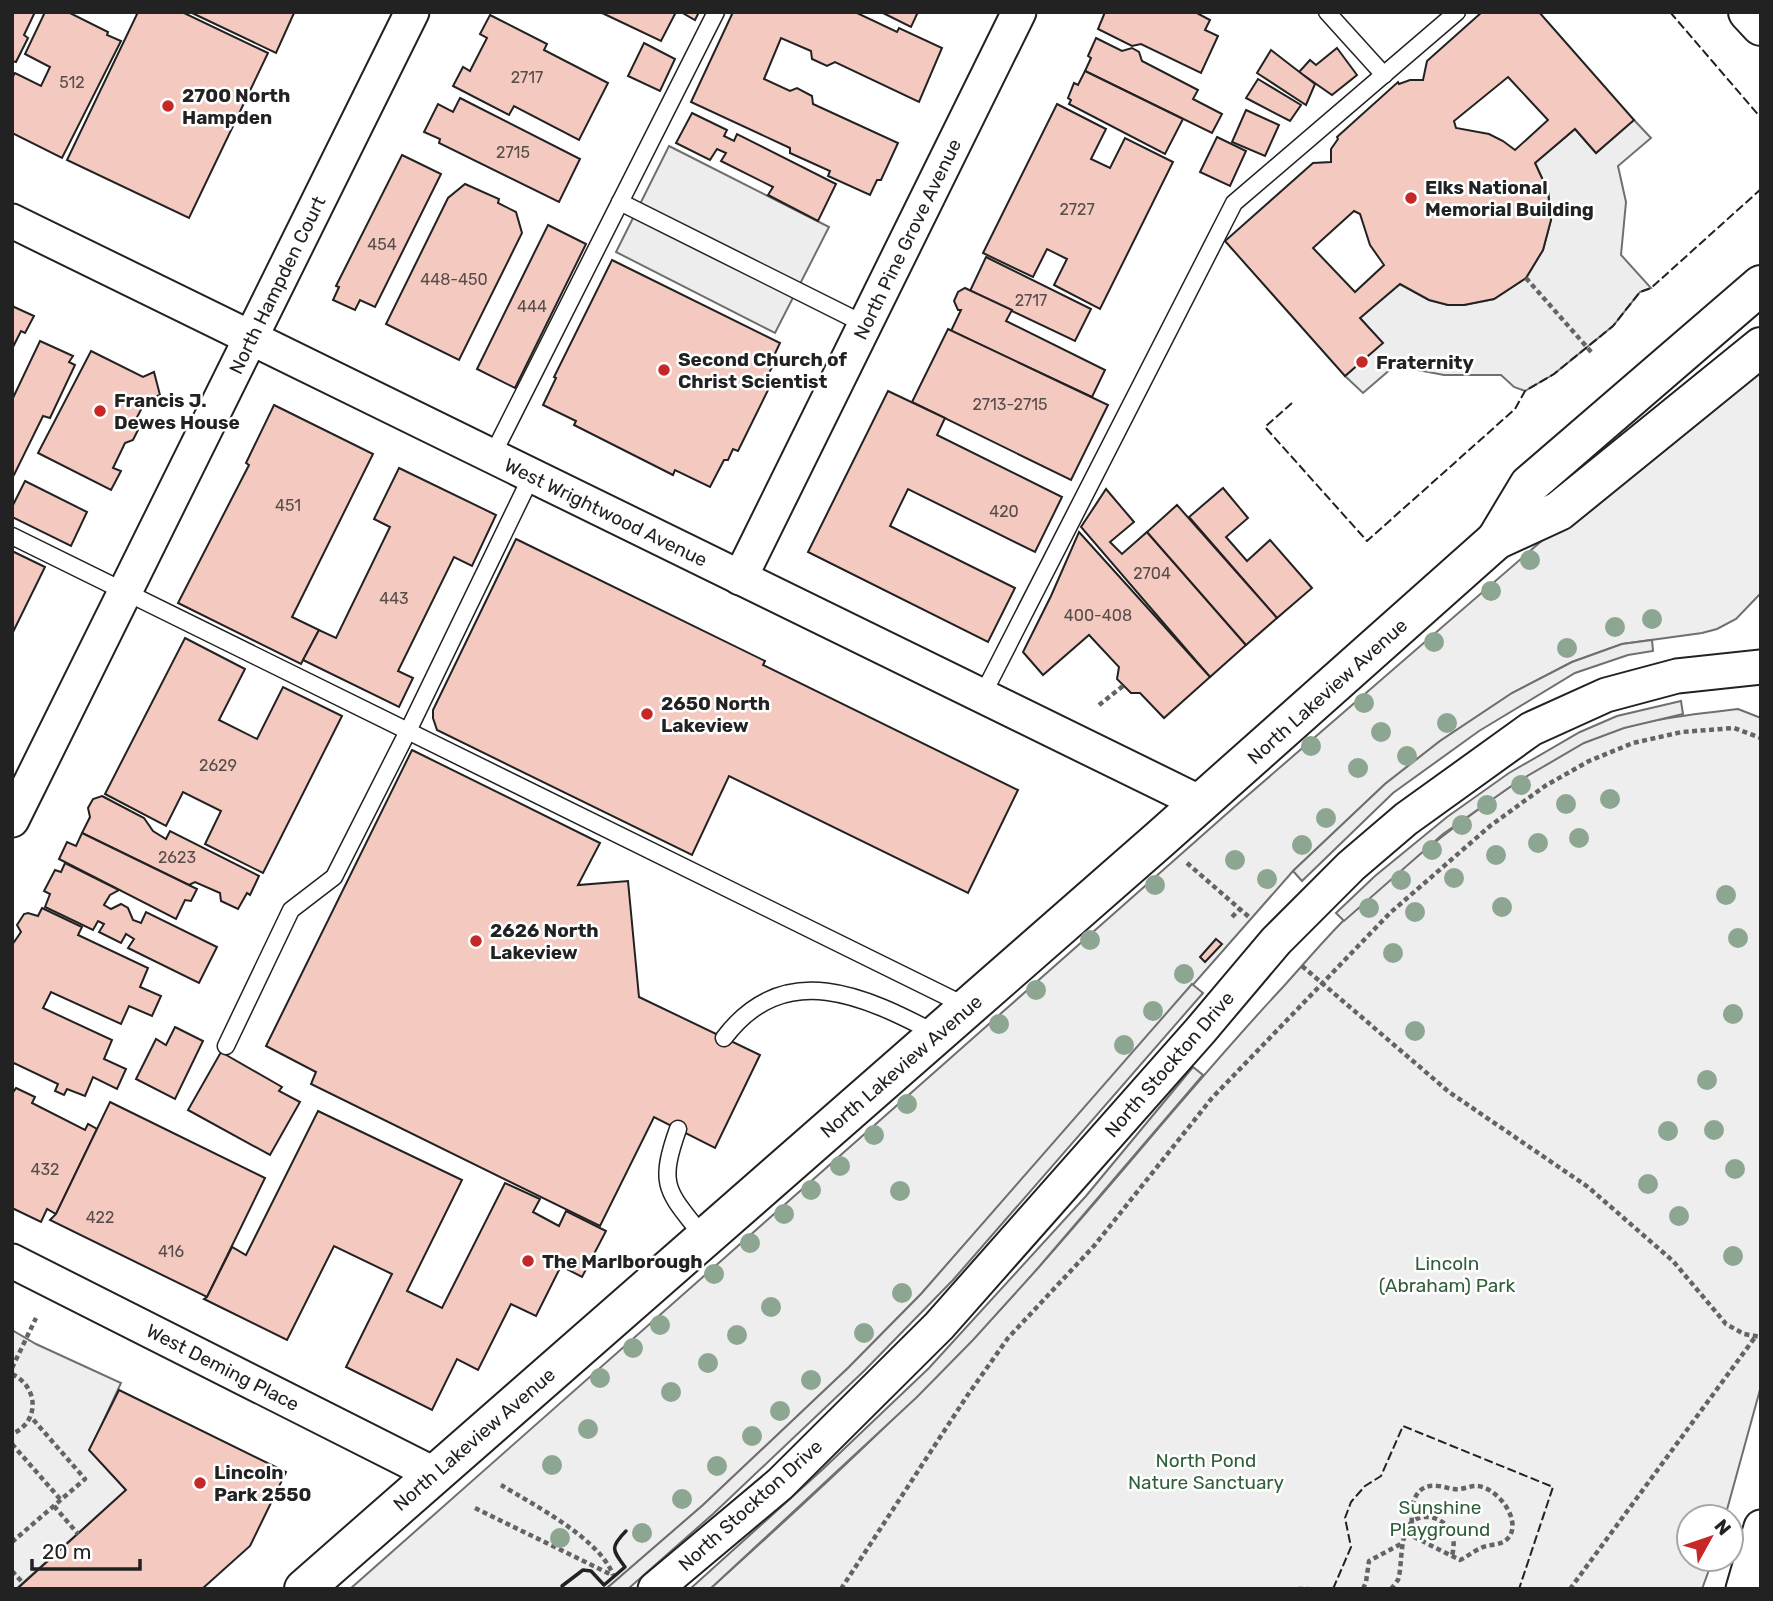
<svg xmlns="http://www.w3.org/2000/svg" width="1773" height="1601" viewBox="0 0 1773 1601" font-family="Rubik,sans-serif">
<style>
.green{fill:#eee;stroke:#6f6f6f;stroke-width:2}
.parking{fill:#ededed;stroke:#6f6f6f;stroke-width:2}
.building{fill:#f3c9c0;stroke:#222;stroke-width:2;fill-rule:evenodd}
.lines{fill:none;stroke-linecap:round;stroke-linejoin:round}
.lane-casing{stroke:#222;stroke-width:19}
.street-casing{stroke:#222;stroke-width:37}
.secondary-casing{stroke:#222;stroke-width:42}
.path{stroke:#646464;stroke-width:4.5;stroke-dasharray:5 3.5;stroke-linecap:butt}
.lane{stroke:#fff;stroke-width:16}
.street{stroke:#fff;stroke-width:33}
.secondary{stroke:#fff;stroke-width:38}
.fence{stroke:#222;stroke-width:2;stroke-dasharray:9 3.5;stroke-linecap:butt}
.wall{stroke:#222;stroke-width:3.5}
.tree{fill:#8da692}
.poi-dot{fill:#c62828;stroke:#fff;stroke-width:2.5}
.labels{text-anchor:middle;stroke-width:5;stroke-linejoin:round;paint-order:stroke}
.number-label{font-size:16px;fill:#564c4a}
.poi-label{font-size:19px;font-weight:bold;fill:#222;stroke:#fff;text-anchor:start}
.street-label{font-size:19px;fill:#222;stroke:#fff}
.park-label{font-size:19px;fill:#2f5e38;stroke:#fff}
</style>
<rect width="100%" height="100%" fill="#fff"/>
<g class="green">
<path d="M1761,367v226l-25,26 -19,10 -15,4 -80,11 -50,18 -60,31 -72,48 -55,43 -92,87 -372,423 -73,74 -145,137 -97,84h-256l890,-787 357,-309z"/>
<path d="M1738,709l23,9v668l-36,131h-36v42h24l-11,30h-992c113,-102 226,-206 327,-320 83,-93 161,-191 246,-282 20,-22 40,-46 61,-67 43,-41 91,-79 139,-114 32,-23 65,-46 100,-63 48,-23 103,-28 155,-34z"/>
<path d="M12,1330l24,14 85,39 -31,67 36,40 -110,99h-4z"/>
</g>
<g class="parking">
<path d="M1634,120l17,18 -33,28 8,36 -5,53 30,33 -11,4 -27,34 -59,48 -29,17 -11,-4 -13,-12h-57l-26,-5 -19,-8 -36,31 -18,-17 37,-33 -22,-25 40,-34 29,16 19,5h16l30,-6 32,-21 17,-28 8,-30 -3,-29 -13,-28 40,-34 21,24z"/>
<path d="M669,146l160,81 -54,106 -159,-81z"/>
<path d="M1652,640l1,11 -25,4 -53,18 -96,58 -86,62 -91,88 -9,-10 92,-87 55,-43 72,-48 60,-31 50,-18z"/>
<path d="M1681,701l2,13 -59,14 -40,15 -67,39 -74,52 -99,87 -8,-8 39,-37 72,-59 62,-44 71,-41 37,-16z"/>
<path d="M1192,984l11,9 -250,287 -88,90 -152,144 -85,75h-22l97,-84 145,-137 73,-74z"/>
<path d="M1193,1067l10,8 -165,193 -65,72 -56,57 -207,192h-20l133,-120 106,-101 157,-172z"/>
</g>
<g class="building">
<path d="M12,12h23l-11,23 4,3 -12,24 -4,-1z"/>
<path d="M45,12h23l40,20 -1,3 14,6 -59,117 -50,-25v-55l3,-5 26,13 9,-19 -25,-13z"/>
<path d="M138,12h44l86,41 -79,165 -122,-58z"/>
<path d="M190,12h104v1l-18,40z"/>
<path d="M600,12h76l-15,29z"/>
<path d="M681,12h18l-4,8z"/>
<path d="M733,12h122l42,20 2,-4 43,20 -23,54 -84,-40 -8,4 -15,-7 -1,-8 -30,-13 -17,41 26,12 7,-3 15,8 1,8 85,39 -17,37h-4l-7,15 -42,-19 2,-5 -40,-18v-5l-99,-46z"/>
<path d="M881,12h37l-7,15z"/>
<path d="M1105,12h90l15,8 -5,10 13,6 -17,37 -60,-29 -9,2 -34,-17z"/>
<path d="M1482,12h57l95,108 -38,33 -21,-24 -40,34 13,28 3,29 -8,30 -17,28 -32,21 -30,6h-16l-19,-5 -29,-16 -40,34 23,25 -38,33 -120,-135 88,-78 18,-1v-13l7,-10 -1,-2 61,-55 1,2 11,-4h13l4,-19zM1508,77l40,43 -33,30 -12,-9 -14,-7 -33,-6 -2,-7zM1354,211l6,3 10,31 14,20 -29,27 -42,-44z"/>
<path d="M490,15l57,29 -3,6 64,33 -29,57 -65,-34 -5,9 -56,-29 10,-19 7,4 17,-33 -7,-4z"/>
<path d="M1096,38l26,13 10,-3 7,4 3,9 56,29 -5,9 29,15 -10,19 -127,-62 6,-13 -3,-2z"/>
<path d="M644,43l31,16 -15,32 -32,-15z"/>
<path d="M1337,48l20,27 -25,20 -33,-23 11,-12 6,5z"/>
<path d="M1271,50l44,34 -9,21 -49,-32z"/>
<path d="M1085,71l98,48 -18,35 -96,-50 2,-4 -3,-2 6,-15 4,2z"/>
<path d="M1258,79l43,26 -11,16 -44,-23z"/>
<path d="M460,98l120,61 -21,43 -120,-59 1,-4 -16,-7 14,-28 15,8z"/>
<path d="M1057,104l49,25 -15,30 19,9 15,-30 48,24 -73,147 -46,-24 13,-26 -20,-10 -14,28 -50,-24z"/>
<path d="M1246,110l33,15 -14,31 -33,-14z"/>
<path d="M692,113l35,17 -3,6 10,5 3,-7 99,50 -18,37 -50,-26 5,-8 -52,-26 5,-8 -9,-4 -7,11 -34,-17z"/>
<path d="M1217,137l29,14 -16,35 -30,-14z"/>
<path d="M402,155l39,19 -66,133 -15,-7 -5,10 -22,-10 6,-13 -3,-1z"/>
<path d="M465,184l34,15 -1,4 18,9 6,21 -63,127 -73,-36 62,-126z"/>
<path d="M548,225l38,19 -71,144 -38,-19z"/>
<path d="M986,257l105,52 -16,32 -105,-50z"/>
<path d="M612,260l168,83 -9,19 3,1 -8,16 6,3 -34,69 -5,-2 -5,11h-4l-14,27 -35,-17 -2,5 -99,-50 2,-4 -33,-16 13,-27 -2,-1z"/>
<path d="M965,288l47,22 -6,11 99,49 -13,27 -141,-66 10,-21h-3l-4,-9 4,-9z"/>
<path d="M12,306l22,10 -9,17 -4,-2 -9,18z"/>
<path d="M948,329l160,76 -37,75 -159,-78z"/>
<path d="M40,341l33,15 -4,6 6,3 -25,53 -7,-2 -29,59 -2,-1v-74z"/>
<path d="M91,351l52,26 11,-5 6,23 -14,5 -12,23 4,7 -5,10 -8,3 -12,25 8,3 -10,19 -73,-37z"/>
<path d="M888,391l57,27 -8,17 125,62 -27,55 -127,-63 -18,37 125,62 -27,54 -180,-90z"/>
<path d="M274,405l99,49 -81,163 27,13 -18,34 -123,-61 71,-138 -3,-2z"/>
<path d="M399,468l97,47 -24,51 -18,-9 -56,114 15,7 -14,29 -96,-47 16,-30 17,8 54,-111 -16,-8z"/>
<path d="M25,481l62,31 -16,34 -59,-29v-10z"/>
<path d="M1223,488l25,30 -22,19 21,24 23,-21 42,48 -35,30 -88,-101z"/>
<path d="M1106,489l28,33 -24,20 12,12 25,-22 99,113 -36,32 -129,-150z"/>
<path d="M1177,505l100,113 -31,27 -99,-113z"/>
<path d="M1079,532l131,145 -46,41 -24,-25h-9l-14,-14 2,-12 -30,-32 -46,40 -20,-23 28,-56z"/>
<path d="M516,539l249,122 -2,4 255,125 -50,103 -239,-117 -37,79 -255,-125 -4,-12v-8z"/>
<path d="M12,551l33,16 -33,67z"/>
<path d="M185,638l60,31 -26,51 38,19 26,-52 59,29 -79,157 -58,-29 16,-33 -38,-19 -17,34 -61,-32z"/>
<path d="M412,750l188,93 -22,42 50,-4 11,116 121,58 -45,93 -61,-31 -54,109 -289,-142 5,-12 -50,-26z"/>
<path d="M102,796l42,22 9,13 13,8 4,-8 89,45 -9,19 -3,-2 -9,16 -17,-8 -1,-8 -25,-11 -6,3 -107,-52 8,-16 -2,-9 5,-9z"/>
<path d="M82,833l115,56 -6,12 -6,-1 -9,19 -117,-60 8,-17 9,4z"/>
<path d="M65,863l54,27 -9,5 -6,10 7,4 10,-5 7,4 5,12 8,3 5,-11 71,35 -18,36 -71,-35 6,-9 -8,-5 -5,9 -22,-11 5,-8 -6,-3 -5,9 -48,-23 5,-13 -6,-3 11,-21 6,2z"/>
<path d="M42,908l40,19 -4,8 70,33 -8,19 21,9 -9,20 -23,-10 -8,18 -70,-32 -8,16 69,32 -8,19 22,10 -9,20 -24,-12 -8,19 -18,-7 -3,6 -9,-4 3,-7 -44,-21 -2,4v-122l9,-13 -4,-7 7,-11 4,-1 10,3z"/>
<path d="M1216,939l6,5 -17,18 -5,-5z"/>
<path d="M175,1027l28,14 -28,58 -39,-20 20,-40 10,6z"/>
<path d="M221,1052l61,35 -3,4 21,11 -30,53 -82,-45z"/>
<path d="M16,1088l19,9 -3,6 53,27 3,-6 9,5 -41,85 -9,-5 -6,13 -29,-14v-114z"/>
<path d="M110,1102l155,76 -58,119 -157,-77 6,-6z"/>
<path d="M318,1111l144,69 -55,111 35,17 63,-125 35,16 -7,13 26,14 7,-15 40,20 -24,46 -21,-11 -25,50 -25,-12 -33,66 -21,-11 -25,51 -86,-43 46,-93 -58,-28 -47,94 -83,-41 3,-2 25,-50 14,8z"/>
<path d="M119,1390l167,82 -36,74 -48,43h-185l109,-99 -37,-40z"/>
</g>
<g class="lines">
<defs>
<g id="lane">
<path d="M1327,12l57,63"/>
<path d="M620,202l244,122"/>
<path d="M492,456l224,-444"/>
<path d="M12,536l956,471"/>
<path d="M982,696l252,-493 223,-191"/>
<path d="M724,1038c61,-81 142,-41 213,-4"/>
<path d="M226,1046l65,-136 43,-33 74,-146 124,-256"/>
<path d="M678,1129c-21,59 -10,62 26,109"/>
</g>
<g id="street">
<path d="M12,221l1189,582"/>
<path d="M740,578l279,-566"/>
<path d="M12,820l400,-808"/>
<path d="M12,1261l422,213"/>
<path d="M655,1589l125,-105 159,-158 261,-295 76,-90 75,-75 55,-47 125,-90 75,-34 71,-19 84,-9"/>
<path d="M1743,1589l18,-62"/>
</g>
<g id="secondary">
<path d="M1748,12l13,14"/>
<path d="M1496,540l33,-55 232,-200"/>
<path d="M304,1589l856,-750 336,-299 63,-29 202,-164"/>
</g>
</defs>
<use href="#lane" class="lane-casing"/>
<use href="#street" class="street-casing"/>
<use href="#secondary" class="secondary-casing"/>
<g class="path">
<path d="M1526,278l67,76"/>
<path d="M1099,705l24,-19"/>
<path d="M1187,863l62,54"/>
<path d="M1232,917l8,-8"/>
<path d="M1302,966l147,126 139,95 85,74 53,63 18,10 17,3"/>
<path d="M12,1368l24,-50"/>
<path d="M12,1374c27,13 28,48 0,60"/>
<path d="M12,1444l49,56"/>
<path d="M501,1485c33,20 99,54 112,90"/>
<path d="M54,1506l24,28"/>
<path d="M475,1508l139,68"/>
<path d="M1406,1533l54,27c7,-3 12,-8 19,-11 9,-6 23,-2 30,-12 13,-18 -13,-51 -33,-51 -7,0 -14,4 -22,3 -5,0 -10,-3 -16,-3 -23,-3 -28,19 -26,37"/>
<path d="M12,1542l73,-63 -54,-62"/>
<path d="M12,1571l11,12"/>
<path d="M841,1589l126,-193 41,-58 86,-92 118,-148 178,-185 100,-87 55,-40 44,-25 44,-18 49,-11 52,-4 27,10"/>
<path d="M1298,1589h10"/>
<path d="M1363,1589l3,-7 3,-21 32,-17"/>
<path d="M1391,1589c1,-1 6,-8 7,-9 6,-18 -2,-64 29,-63 9,0 18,5 23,13 5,9 4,17 2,26"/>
<path d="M1570,1589l186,-253"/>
</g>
<use href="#lane" class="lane"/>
<use href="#street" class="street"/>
<use href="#secondary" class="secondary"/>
<g class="fence">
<path d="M1670,12l91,106"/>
<path d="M1292,403l-27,24 102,114 148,-132 10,-18 29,-17 59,-48 27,-34 11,-4 110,-99"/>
<path d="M1333,1589l18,-42 -6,-29 6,-16 14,-16 16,-10 22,-50 150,61 -34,102"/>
</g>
<path class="wall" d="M562,1586l21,-16 8,1 13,14 21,-18c-13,-17 -15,-20 1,-36"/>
</g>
<g class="tree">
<circle cx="1530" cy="560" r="10"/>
<circle cx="1491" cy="591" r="10"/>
<circle cx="1652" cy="619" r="10"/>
<circle cx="1615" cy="627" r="10"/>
<circle cx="1434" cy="642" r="10"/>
<circle cx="1567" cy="648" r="10"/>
<circle cx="1364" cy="703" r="10"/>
<circle cx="1447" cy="723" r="10"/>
<circle cx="1381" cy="732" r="10"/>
<circle cx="1311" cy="746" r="10"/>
<circle cx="1407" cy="756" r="10"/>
<circle cx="1358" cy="768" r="10"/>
<circle cx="1521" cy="785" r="10"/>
<circle cx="1610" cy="799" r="10"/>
<circle cx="1566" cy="804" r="10"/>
<circle cx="1487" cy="805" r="10"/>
<circle cx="1326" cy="818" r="10"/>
<circle cx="1462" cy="825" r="10"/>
<circle cx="1579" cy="838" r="10"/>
<circle cx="1538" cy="843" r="10"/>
<circle cx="1302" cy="845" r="10"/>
<circle cx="1432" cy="850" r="10"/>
<circle cx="1496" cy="855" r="10"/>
<circle cx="1235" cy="860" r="10"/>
<circle cx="1454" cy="878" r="10"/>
<circle cx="1267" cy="879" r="10"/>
<circle cx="1401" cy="880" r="10"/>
<circle cx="1155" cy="885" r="10"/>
<circle cx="1726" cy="895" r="10"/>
<circle cx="1502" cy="907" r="10"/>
<circle cx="1369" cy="908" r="10"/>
<circle cx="1415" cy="912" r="10"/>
<circle cx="1738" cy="938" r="10"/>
<circle cx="1090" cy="940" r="10"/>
<circle cx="1393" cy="953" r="10"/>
<circle cx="1184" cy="974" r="10"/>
<circle cx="1036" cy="990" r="10"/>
<circle cx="1153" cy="1011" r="10"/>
<circle cx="1733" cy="1014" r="10"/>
<circle cx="999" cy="1024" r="10"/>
<circle cx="1415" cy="1031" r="10"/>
<circle cx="1124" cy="1045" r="10"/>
<circle cx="1707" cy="1080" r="10"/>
<circle cx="907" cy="1104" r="10"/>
<circle cx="1714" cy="1130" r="10"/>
<circle cx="1668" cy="1131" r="10"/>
<circle cx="874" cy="1135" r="10"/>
<circle cx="840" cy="1166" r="10"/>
<circle cx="1735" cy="1169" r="10"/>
<circle cx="1648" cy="1184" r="10"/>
<circle cx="811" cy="1190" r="10"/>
<circle cx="900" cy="1191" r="10"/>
<circle cx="784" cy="1214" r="10"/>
<circle cx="1679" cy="1216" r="10"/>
<circle cx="750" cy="1243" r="10"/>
<circle cx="1733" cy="1256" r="10"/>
<circle cx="714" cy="1274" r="10"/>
<circle cx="902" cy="1293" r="10"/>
<circle cx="771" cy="1307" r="10"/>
<circle cx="660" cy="1325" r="10"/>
<circle cx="864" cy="1333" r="10"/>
<circle cx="737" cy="1335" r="10"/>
<circle cx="633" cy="1348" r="10"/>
<circle cx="708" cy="1363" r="10"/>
<circle cx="600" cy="1378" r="10"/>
<circle cx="811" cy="1380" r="10"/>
<circle cx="671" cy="1392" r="10"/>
<circle cx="780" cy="1411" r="10"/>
<circle cx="588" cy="1429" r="10"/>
<circle cx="752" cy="1436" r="10"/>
<circle cx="552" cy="1465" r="10"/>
<circle cx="717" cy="1466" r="10"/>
<circle cx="682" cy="1499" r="10"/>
<circle cx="642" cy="1533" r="10"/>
<circle cx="560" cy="1538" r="10"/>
</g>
<g class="poi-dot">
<circle cx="168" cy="106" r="7"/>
<circle cx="1411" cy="198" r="7"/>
<circle cx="1362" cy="362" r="7"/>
<circle cx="664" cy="370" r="7"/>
<circle cx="100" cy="411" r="7"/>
<circle cx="647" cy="714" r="7"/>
<circle cx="476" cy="941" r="7"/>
<circle cx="528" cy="1261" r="7"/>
<circle cx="200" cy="1483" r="7"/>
</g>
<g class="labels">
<g class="number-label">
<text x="527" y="83">2717</text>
<text x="72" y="88">512</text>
<text x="513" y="158">2715</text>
<text x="1077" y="215">2727</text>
<text x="382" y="250">454</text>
<text x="454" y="285">448-450</text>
<text x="1031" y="306">2717</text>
<text x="532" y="312">444</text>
<text x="1010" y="410">2713-2715</text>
<text x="288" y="511">451</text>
<text x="1004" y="517">420</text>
<text x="1152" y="579">2704</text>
<text x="394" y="604">443</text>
<text x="1098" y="621">400-408</text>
<text x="218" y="771">2629</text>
<text x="177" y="863">2623</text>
<text x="45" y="1175">432</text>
<text x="100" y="1223">422</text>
<text x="171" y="1257">416</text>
</g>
<g class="poi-label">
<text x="182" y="102">2700 North<tspan x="182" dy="22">Hampden</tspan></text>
<text x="1425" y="194">Elks National<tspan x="1425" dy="22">Memorial Building</tspan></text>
<text x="678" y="366">Second Church of<tspan x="678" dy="22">Christ Scientist</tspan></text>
<text x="1376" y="369">Fraternity</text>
<text x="114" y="407">Francis J.<tspan x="114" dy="22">Dewes House</tspan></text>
<text x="661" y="710">2650 North<tspan x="661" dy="22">Lakeview</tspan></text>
<text x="490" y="937">2626 North<tspan x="490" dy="22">Lakeview</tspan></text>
<text x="542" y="1268">The Marlborough</text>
<text x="214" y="1479">Lincoln<tspan x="214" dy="22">Park 2550</tspan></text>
</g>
<g class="street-label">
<text transform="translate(907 239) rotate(-64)" y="7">North Pine Grove Avenue</text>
<text transform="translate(277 285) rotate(-64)" y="7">North Hampden Court</text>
<text transform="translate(606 512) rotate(26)" y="7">West Wrightwood Avenue</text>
<text transform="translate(1327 691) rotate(-42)" y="7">North Lakeview Avenue</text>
<text transform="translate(1169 1064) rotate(-49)" y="7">North Stockton Drive</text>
<text transform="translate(901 1066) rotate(-41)" y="7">North Lakeview Avenue</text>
<text transform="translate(223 1367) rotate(27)" y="7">West Deming Place</text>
<text transform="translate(474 1439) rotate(-41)" y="7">North Lakeview Avenue</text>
<text transform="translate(750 1505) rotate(-42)" y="7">North Stockton Drive</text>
</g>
<g class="park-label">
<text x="1447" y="1270">Lincoln<tspan x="1447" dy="22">(Abraham) Park</tspan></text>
<text x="1206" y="1467">North Pond<tspan x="1206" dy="22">Nature Sanctuary</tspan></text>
<text x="1440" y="1514">Sunshine<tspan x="1440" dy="22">Playground</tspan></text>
</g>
</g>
<rect width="1773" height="1601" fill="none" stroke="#222222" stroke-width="28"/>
<g transform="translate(1710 1538) rotate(50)"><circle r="33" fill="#ffffff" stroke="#a7a7a7" stroke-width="2"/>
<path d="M0-5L12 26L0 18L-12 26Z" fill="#c62828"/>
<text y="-10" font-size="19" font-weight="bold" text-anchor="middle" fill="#222222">N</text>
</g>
<path d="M32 1559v10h108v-10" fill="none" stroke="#222222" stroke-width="3.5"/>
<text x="42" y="1559" font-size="21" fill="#222222" stroke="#ffffff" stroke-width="5" paint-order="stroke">20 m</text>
</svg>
